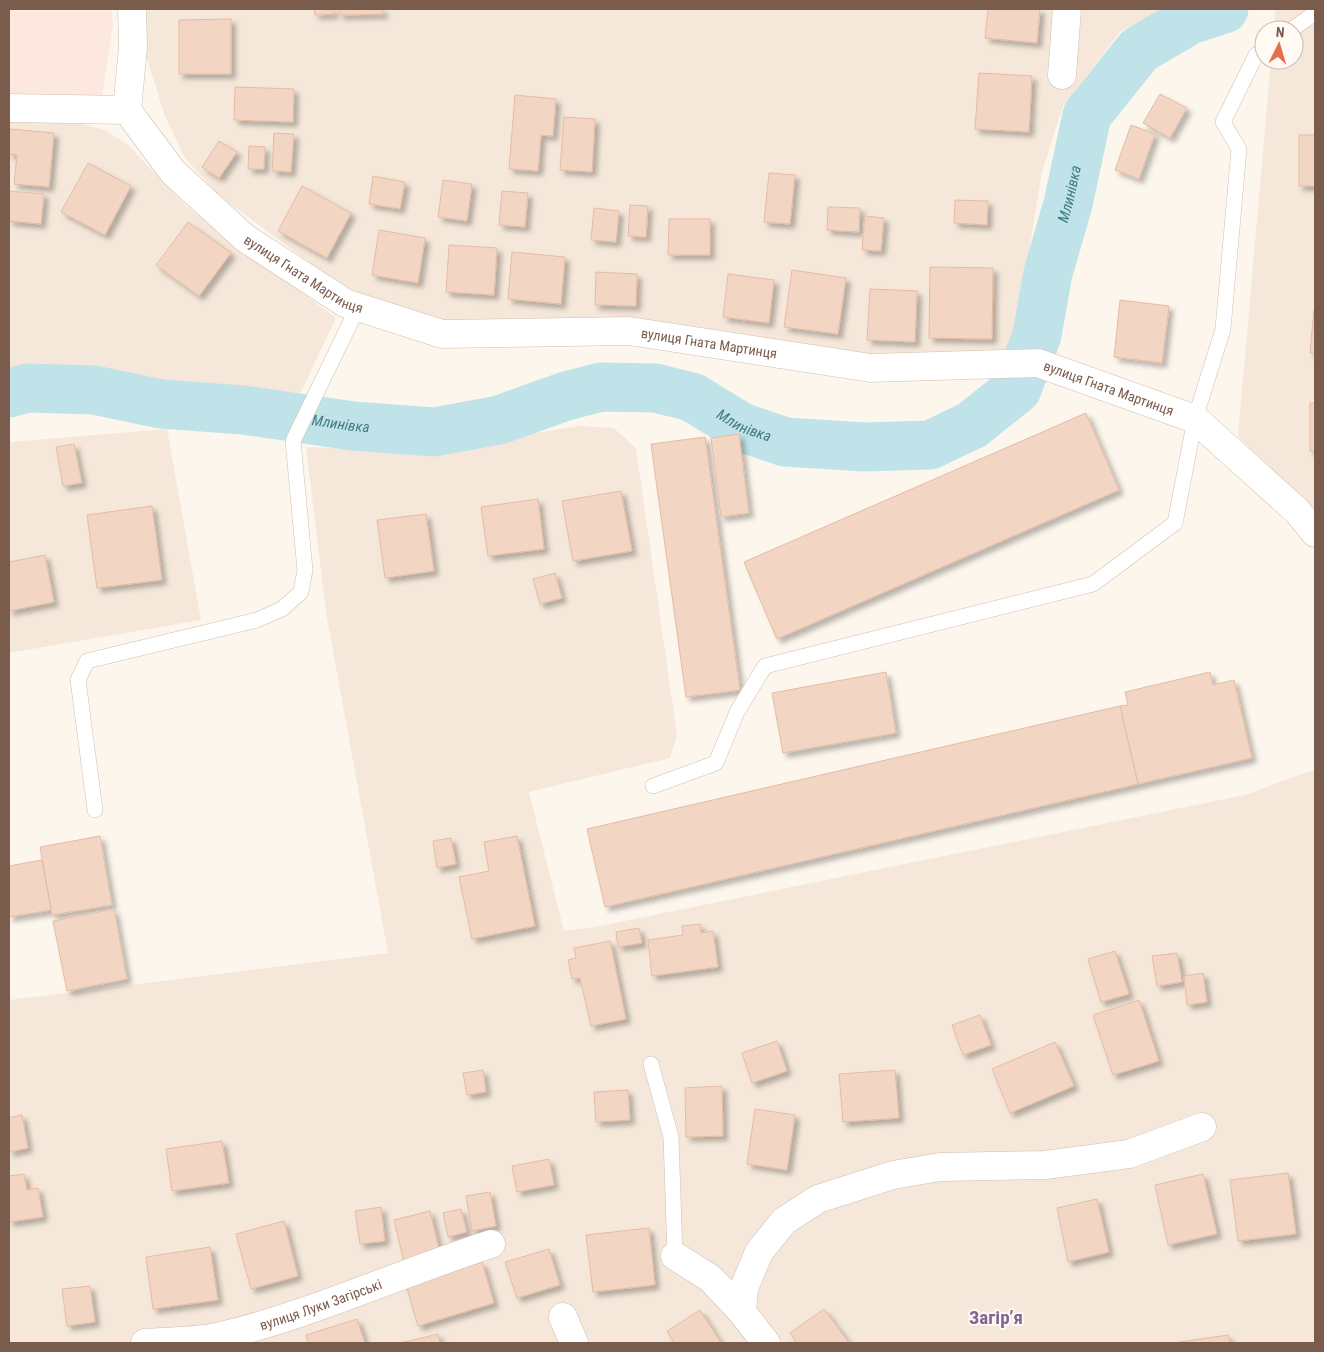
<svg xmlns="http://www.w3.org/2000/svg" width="1324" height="1352" viewBox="0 0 1324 1352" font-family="'Roboto Condensed',sans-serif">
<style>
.residential{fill:#f5e8da}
.commercial{fill:#fde8e0}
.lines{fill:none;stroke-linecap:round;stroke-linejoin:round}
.river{stroke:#bfe3e8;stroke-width:49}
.building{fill:#f3d5c3;stroke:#e6bba3;filter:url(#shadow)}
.lane-casing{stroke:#d1beb0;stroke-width:16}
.street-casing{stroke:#d1beb0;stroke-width:29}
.lane{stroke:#fff;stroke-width:15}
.street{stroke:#fff;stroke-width:28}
.labels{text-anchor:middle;stroke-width:4;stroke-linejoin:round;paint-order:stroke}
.street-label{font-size:14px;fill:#7a5c4d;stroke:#fffaf3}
.water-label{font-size:15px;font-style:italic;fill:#437c86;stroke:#fffaf3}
.district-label{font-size:19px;font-weight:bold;fill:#846695;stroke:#fffaf3}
</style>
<defs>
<filter id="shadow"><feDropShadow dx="4.5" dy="4.5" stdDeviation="2.5" flood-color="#0004"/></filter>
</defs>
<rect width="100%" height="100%" fill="#fdf6ec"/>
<g class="residential">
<path d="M121,9h1044l-44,22 -58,75 -21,66 -30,184 -127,3 -74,-7 -118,-26 -63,-5h-188l-72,-21 -48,-28 -102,-76 -35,-38 -20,-42 -19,-60z"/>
<path d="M1275,9h40v513l-77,-86 33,-376h23v-30h-20z"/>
<path d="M9,121l68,2 28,7 23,15 59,62 149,111 -38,80 -115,-13 -102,-19 -72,2z"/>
<path d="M580,426l34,2 22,20 41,287 -7,23 -141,34 35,139 31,-4 650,-132 70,-26v574h-1306v-343l379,-47 -62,-341 -20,-165 113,4z"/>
<path d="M167,429l34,191 -192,33v-211z"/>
</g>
<path class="commercial" d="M9,9h102l2,15 -11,72 -93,-2z"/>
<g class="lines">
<path class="river" id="s1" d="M9,393l19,-5 66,2 67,14 82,6 110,16 81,6 65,-12 67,-24 35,-9 54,1 37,9 49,30 44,15 80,5 65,-2 42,-20 45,-36 20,-54 11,-62 20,-69 19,-89 52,-65 51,-30 34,-11"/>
</g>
<g class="building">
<path d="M314,9h20v5l-19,1z"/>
<path d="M339,9h44v5l-44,1z"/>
<path d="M988,9h52l-3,34 -52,-5z"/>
<path d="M231,19v55h-52v-54z"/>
<path d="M979,73l53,3 -3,56 -54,-3z"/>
<path d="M235,87l59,2 -1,33 -59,-2z"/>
<path d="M1160,94l27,14 -17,30 -27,-15z"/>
<path d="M515,95l41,4 -3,37 -12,-1 -3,36 -29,-2z"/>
<path d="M564,117l31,2 -3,53 -32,-2z"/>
<path d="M1131,125l24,9 -16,45 -24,-9z"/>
<path d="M9,129l45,4 -5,54 -35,-3 3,-29 -8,-1z"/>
<path d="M274,133l20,1 -3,38 -19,-1z"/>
<rect x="1299" y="135" width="16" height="51"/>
<path d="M219,141l18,11 -18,26 -17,-11z"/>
<path d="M249,146l16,1 -1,22h-16z"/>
<path d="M88,163l43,23 -26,49 -44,-23z"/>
<path d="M769,173l26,2 -5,49 -26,-2z"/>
<path d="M373,176l32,6 -5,27 -31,-5z"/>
<path d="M443,180l29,4 -5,37 -29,-4z"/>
<path d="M302,186l49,27 -24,45 -49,-27z"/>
<path d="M9,191l35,3 -3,30 -32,-3z"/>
<path d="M502,191l26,2 -3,34 -26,-2z"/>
<path d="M955,200l33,1 -1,24 -33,-2z"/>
<path d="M630,205l18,1 -2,31 -18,-1z"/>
<path d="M828,207l32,1 -1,24 -32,-2z"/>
<path d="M594,208l25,3 -3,31 -25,-2z"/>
<path d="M865,216l19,2 -3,33 -19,-1z"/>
<path d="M669,219h41v36h-42z"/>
<path d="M188,222l43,31 -32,43 -43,-31z"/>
<path d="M379,230l46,8 -7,45 -46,-8z"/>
<path d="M449,245l48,3 -3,47 -48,-3z"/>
<path d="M512,252l53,5 -4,47 -53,-5z"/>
<path d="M930,267l63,1 -1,71 -63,-1z"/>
<path d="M792,270l54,8 -8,56 -54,-7z"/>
<path d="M596,272l41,2 -1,32 -41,-1z"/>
<path d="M728,274l46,6 -5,43 -46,-6z"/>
<path d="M870,289l47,2 -2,51 -48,-2z"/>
<path d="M1120,300l49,6 -7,57 -48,-6z"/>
<path d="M1314,310h1v43h-5z"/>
<rect x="1310" y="403" width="5" height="48"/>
<path d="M1086,413l33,77 -342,149 -33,-77z"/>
<path d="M739,434l10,79 -28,4 -10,-79z"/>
<path d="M705,437l35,253 -54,7 -35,-253z"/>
<path d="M74,444l8,39 -19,3 -7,-39z"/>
<path d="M621,491l11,60 -59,10 -11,-60z"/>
<path d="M538,499l6,50 -56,7 -7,-49z"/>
<path d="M152,506l10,74 -65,8 -10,-73z"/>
<path d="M426,514l8,57 -49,7 -8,-58z"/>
<path d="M45,555l9,47 -45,9v-49z"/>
<path d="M555,573l7,25 -22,6 -7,-25z"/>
<path d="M886,672l10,61 -113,20 -11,-60z"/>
<path d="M1210,672l3,13 21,-5 18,78 -114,26 -18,-78 8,-1 -3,-13z"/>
<path d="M1120,706l18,78 -533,123 -18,-78z"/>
<path d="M100,836l12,69 -60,10 -12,-68z"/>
<path d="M517,836l18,90 -63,13 -13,-62 30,-6 -5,-29z"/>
<path d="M451,838l5,26 -19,4 -4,-27z"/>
<path d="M42,860l9,50 -42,7v-51z"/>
<path d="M114,909l13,70 -60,12 -14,-70z"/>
<path d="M700,924l1,9 12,-2 5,36 -66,9 -4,-36 35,-5 -1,-9z"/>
<path d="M639,928l3,15 -24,4 -2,-15z"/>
<path d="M610,941l16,78 -35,7 -11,-48 -8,1 -4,-19 8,-2 -2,-10z"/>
<path d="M1115,951l14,43 -28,8 -13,-43z"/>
<path d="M1177,953l5,29 -25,4 -5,-30z"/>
<path d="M1203,973l4,29 -20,3 -3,-29z"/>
<path d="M1139,1000l20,61 -46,14 -20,-60z"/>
<path d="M980,1015l11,30 -28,10 -11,-30z"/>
<path d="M777,1041l10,30 -35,12 -10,-30z"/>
<path d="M1055,1042l19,44 -64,27 -18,-44z"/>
<path d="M483,1070l3,22 -19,3 -4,-22z"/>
<path d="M895,1070l4,48 -56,4 -4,-48z"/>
<path d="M722,1086l1,50 -37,1 -1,-49z"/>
<path d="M628,1090l2,30 -34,2 -2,-30z"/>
<path d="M755,1109l40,6 -8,55 -40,-6z"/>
<path d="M22,1115l6,33 -19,4v-34z"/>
<path d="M222,1141l7,42 -57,8 -6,-42z"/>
<path d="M549,1159l5,26 -37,7 -5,-26z"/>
<path d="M1288,1173l8,61 -58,7 -8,-61z"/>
<path d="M24,1174l3,16 11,-2 5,29 -34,5v-46z"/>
<path d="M1203,1174l14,60 -49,11 -13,-60z"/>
<path d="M490,1192l6,34 -24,5 -6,-35z"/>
<path d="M1097,1199l12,53 -41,10 -11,-54z"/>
<path d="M381,1207l4,34 -25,3 -5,-33z"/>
<path d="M461,1209l6,23 -19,5 -5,-24z"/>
<path d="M430,1211l10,42 -36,9 -10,-42z"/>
<path d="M284,1221l14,55 -47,13 -15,-55z"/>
<path d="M649,1228l6,57 -62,7 -7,-57z"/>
<path d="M210,1247l8,53 -65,9 -7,-52z"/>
<path d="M549,1249l11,36 -43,13 -12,-36z"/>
<path d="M482,1262l12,41 -76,23 -12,-41z"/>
<path d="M90,1286l5,36 -28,4 -5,-37z"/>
<path d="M824,1309l25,34h-52l-7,-10z"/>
<path d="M700,1310l21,33h-47l-7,-12z"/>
<path d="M357,1319l8,24h-57l-2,-8z"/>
<path d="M438,1334l2,9h-40z"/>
<path d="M1228,1335l2,8h-57z"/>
</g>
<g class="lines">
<defs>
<g id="lane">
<path d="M1291,30l24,-17"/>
<path d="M653,786l63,-23 21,-51 28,-46 328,-82 82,-61 20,-104 28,-90 16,-180 -16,-27 33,-67 8,-5"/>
<path d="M95,810l-17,-130 9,-19 170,-41 25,-11 19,-17 4,-22 -12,-129 65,-134"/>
<path d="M651,1064l20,73 4,119"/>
</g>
<g id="street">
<path d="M1062,75l5,-66"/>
<path id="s2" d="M9,108l118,2 46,62 72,66 100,65 97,31 187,-3 242,37 167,-5 157,56 102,92 18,22"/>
<path d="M127,110l6,-63 -1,-38"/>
<path d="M675,1256l35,22 32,34"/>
<path d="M563,1317l11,26"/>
<path id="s3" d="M145,1343c23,-2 49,-1 72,-6 94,-22 183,-64 274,-93"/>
<path d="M766,1343l-24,-31 2,-24 15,-36 25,-31 34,-22 75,-24 47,-8 105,-2 84,-11 73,-27"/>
</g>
</defs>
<use href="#lane" class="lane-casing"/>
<use href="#street" class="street-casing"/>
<use href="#lane" class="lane"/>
<use href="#street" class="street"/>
</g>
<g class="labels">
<g class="street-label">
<text dy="5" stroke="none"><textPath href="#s2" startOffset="362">вулиця Гната Мартинця</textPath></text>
<text dy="5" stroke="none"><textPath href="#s2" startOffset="782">вулиця Гната Мартинця</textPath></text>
<text dy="5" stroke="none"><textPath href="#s2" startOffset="1188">вулиця Гната Мартинця</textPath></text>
<text dy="5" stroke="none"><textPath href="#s3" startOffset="181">вулиця Луки Загірські</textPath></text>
</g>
<g class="water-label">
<text dy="5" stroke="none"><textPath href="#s1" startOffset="1250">Млинівка</textPath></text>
<text dy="5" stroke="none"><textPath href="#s1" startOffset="335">Млинівка</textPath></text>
<text dy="5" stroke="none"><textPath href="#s1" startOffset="754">Млинівка</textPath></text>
</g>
<g class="district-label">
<text x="996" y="1324">Загір’я</text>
</g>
</g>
<rect width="1324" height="1352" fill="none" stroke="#7a5c4d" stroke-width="20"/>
<g transform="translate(1279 45) rotate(5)"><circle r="24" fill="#fffaf3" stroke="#cabbb1"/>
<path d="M0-4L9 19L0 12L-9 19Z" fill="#e76f51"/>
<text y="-8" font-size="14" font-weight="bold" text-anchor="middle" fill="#7a5c4d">N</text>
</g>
</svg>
